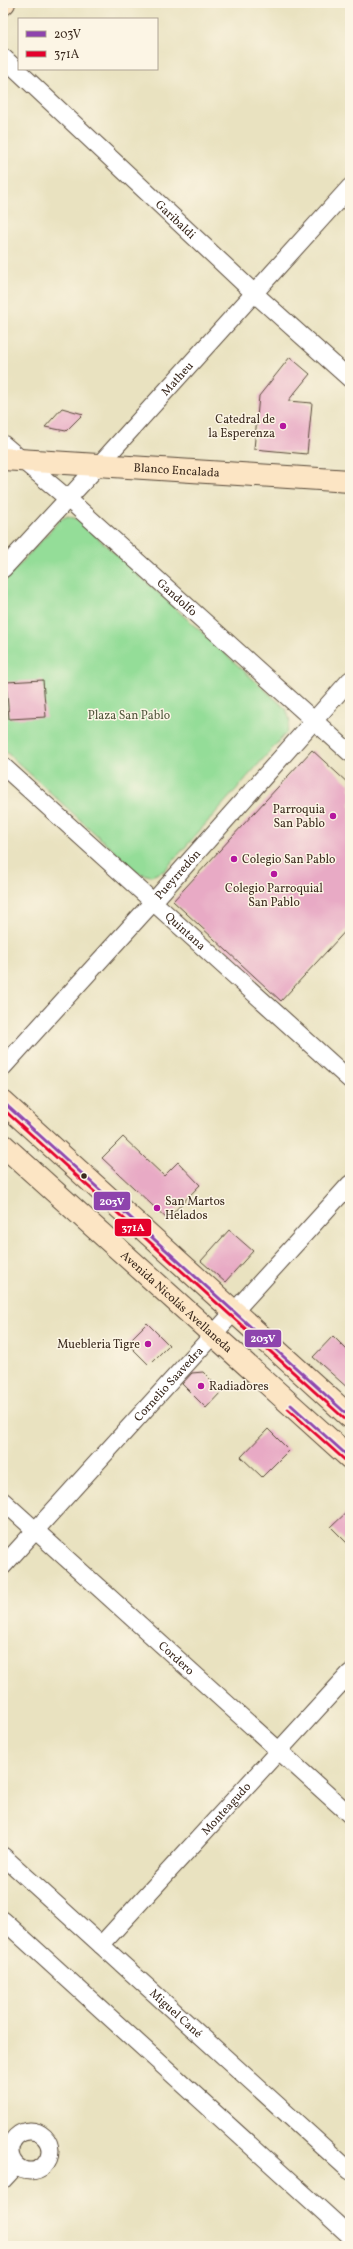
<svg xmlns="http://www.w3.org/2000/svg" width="353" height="2249" viewBox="0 0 353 2249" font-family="Vollkorn,serif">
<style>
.green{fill:#94dd98;stroke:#68845b}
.building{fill:#e8aac5}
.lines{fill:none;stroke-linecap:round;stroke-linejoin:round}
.street-casing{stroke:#554636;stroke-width:19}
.secondary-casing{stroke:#554636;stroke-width:24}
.street{stroke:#fff;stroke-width:17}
.secondary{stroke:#fce5c4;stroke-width:22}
.bus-1-casing{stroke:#fcf5e5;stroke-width:6}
.bus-2-casing{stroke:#fcf5e5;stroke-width:6}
.bus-1{stroke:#8e44ad;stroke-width:3}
.bus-2{stroke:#e4002b;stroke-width:3}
.poi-dot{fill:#b5179e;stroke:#fcf5e5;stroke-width:1.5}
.bus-dot{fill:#3b2a1e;stroke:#fcf5e5;stroke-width:1.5}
.labels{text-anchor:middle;stroke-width:3;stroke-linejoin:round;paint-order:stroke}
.street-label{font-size:12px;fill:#3b2a1e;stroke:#fcf5e5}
.poi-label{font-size:12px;fill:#3b2a1e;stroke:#fcf5e5;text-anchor:end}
.park-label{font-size:12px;fill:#51573c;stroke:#fcf5e5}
.line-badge{stroke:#fcf5e5;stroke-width:1.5}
.badge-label{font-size:11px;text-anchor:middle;font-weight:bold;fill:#fff}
</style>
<rect width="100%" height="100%" fill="#fcf5e5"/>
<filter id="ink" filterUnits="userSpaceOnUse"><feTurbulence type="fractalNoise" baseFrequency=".025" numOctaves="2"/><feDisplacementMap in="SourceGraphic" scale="8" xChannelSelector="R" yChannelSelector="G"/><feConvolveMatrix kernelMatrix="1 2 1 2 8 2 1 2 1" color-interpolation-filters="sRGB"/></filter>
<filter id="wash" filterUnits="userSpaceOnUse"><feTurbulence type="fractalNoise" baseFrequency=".012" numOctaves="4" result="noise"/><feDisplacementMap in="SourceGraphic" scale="16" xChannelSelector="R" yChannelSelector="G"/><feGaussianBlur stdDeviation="0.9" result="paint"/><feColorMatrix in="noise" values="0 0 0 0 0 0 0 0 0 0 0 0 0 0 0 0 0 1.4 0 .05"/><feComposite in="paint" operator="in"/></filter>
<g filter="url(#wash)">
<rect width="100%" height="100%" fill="#e9e2c0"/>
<path class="green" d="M68,516l9,3 209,190 4,12 -3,11 -123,139 -13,5 -13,-3 -135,-124v-166l58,-64z"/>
<g id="blocks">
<g class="building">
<path d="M290,357l20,17 -22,27 24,2 -5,51 -53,-5 5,-53z"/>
<path d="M62,408l21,6 -17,17 -21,-4z"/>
<path d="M43,680l3,37 -37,2 -3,-37z"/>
<path d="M312,750l38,35v141l-69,75 -108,-100z"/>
<path d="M123,1137l41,39 14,-14 22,23 -33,34 -65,-61z"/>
<path d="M229,1230l24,21 -28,31 -24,-21z"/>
<path d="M147,1323l22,22 -20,20 -22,-22z"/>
<path d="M333,1336l17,17v37l-37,-33z"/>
<path d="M203,1372l19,19 -16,17 -24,-24 10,-11z"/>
<path d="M268,1429l21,21 -27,27 -21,-20z"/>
<path d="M350,1509v37l-19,-19z"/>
</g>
</g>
</g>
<g filter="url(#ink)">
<use href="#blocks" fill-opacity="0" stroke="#554636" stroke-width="1"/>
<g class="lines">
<defs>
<g id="street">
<path id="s1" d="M3,57l251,236 96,86"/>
<path id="s2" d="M3,444l64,54 283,255"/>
<path id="s3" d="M3,569l96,-104 251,-278"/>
<path id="s4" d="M3,766l347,314"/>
<path id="s5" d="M3,1067l150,-165 197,-222"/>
<path id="s6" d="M3,1501l347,314"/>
<path id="s7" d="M3,1566l347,-382"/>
<path id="s8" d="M3,1856l347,315"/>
<path d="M3,1920l347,316"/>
<path id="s9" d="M101,1945l249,-272"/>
<circle cx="30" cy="2151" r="20"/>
<path d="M3,2180l13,-14"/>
</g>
<g id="secondary">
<path d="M3,4l1,-1"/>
<path id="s10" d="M3,459l347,22"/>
<path d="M3,1102l347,315"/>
<path id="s11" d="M3,1145l347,313"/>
</g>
</defs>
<use href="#street" class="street-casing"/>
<use href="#secondary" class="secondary-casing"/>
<use href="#street" class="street"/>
<use href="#secondary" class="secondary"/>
<defs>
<g id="bus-1">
<path d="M3,1102l347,315"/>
<path d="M291,1405l59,53"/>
</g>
<g id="bus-2">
<path d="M3,1109l344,312"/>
<path d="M288,1409l59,53"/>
</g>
</defs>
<use href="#bus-1" class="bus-1-casing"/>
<use href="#bus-2" class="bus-2-casing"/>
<use href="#bus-1" class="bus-1"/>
<use href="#bus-2" class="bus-2"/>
</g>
</g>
<g class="poi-dot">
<circle cx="283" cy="426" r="4"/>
<circle cx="333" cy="816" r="4"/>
<circle cx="234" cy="859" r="4"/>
<circle cx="274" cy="874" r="4"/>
<circle cx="157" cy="1208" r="4"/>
<circle cx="148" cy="1344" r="4"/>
<circle cx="201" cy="1386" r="4"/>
</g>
<circle class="bus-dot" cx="84" cy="1176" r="3.5"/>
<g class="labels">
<g class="street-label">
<text dy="4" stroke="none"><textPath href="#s1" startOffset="237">Garibaldi</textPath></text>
<text dy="4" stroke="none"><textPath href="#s3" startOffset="258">Matheu</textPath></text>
<text dy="4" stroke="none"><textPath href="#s10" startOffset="174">Blanco Encalada</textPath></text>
<text dy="4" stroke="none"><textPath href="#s2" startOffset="232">Gandolfo</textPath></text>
<text dy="4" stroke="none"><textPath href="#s5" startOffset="260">Pueyrredón</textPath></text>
<text dy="4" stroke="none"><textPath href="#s4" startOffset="246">Quintana</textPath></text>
<text dy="4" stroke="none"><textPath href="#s11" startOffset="234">Avenida Nicolás Avellaneda</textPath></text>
<text dy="4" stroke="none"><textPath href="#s7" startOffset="246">Cornelio Saavedra</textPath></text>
<text dy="4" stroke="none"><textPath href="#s6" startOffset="234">Cordero</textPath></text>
<text dy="4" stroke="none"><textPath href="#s9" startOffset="185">Monteagudo</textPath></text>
<text dy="4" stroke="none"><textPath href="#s8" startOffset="234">Miguel Cané</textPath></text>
</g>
<g class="poi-label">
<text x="275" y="423">Catedral de<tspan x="275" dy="14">la Esperenza</tspan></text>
<text x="325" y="813">Parroquia<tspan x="325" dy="14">San Pablo</tspan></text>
<text x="242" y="863" text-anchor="start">Colegio San Pablo</text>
<text x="274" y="892" text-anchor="middle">Colegio Parroquial<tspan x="274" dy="14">San Pablo</tspan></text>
<text x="165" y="1205" text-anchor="start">San Martos<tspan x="165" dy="14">Helados</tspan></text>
<text x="140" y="1348">Muebleria Tigre</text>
<text x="209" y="1390" text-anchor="start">Radiadores</text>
</g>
<g class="park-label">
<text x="129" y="719">Plaza San Pablo</text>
</g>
</g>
<g class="line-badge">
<rect x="93" y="1191" width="38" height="20" rx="4" fill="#8e44ad"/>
<rect x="114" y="1218" width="38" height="19" rx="4" fill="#e4002b"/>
<rect x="244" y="1329" width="38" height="19" rx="4" fill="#8e44ad"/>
</g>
<g class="badge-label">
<text x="112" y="1205">203V</text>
<text x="133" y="1231">371A</text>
<text x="263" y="1342">203V</text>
</g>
<rect width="353" height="2249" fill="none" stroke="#fcf5e5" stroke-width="16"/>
<rect x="18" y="18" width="140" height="52" fill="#fcf5e5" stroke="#afa495"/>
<rect x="26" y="31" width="20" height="6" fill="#8e44ad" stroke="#afa495"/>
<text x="54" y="38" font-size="12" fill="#3b2a1e">203V</text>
<rect x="26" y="51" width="20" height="6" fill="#e4002b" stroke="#afa495"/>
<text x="54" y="58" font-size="12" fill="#3b2a1e">371A</text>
</svg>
